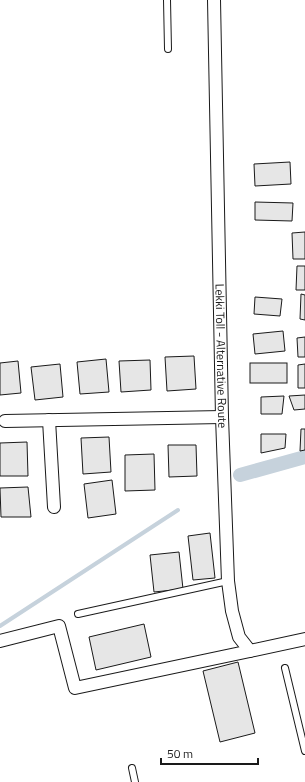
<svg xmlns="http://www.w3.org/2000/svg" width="305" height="782" viewBox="0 0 305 782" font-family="'Titillium Web',sans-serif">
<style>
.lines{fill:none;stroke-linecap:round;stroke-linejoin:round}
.stream{stroke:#c6d2dc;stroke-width:4}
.canal{stroke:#c6d2dc;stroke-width:14}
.building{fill:#e6e6e6;stroke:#1a1a1a}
.service-casing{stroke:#1a1a1a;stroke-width:8}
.minor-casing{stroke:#1a1a1a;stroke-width:14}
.service{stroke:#fff;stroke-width:6}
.minor{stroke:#fff;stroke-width:12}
.labels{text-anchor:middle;stroke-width:3;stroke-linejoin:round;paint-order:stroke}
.street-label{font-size:12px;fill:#1a1a1a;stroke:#fff}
</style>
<rect width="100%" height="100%" fill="#fff"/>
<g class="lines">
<path class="stream" d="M0,626l178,-116"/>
<path class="canal" d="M240,475l65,-18"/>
</g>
<g class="building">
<path d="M290,162l1,22 -36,2 -1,-22z"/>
<path d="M255,202l38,1 -1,18 -37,-1z"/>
<path d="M305,232v27h-12l-1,-26z"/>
<path d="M297,266h8v24h-9z"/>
<path d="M301,294l4,1v25l-5,-1z"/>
<path d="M255,297l27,2 -2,17 -26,-2z"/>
<path d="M283,331l2,20 -30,3 -2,-20z"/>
<path d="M305,337v20h-7l-1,-19z"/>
<path d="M194,356l2,33 -29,2 -2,-34z"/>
<path d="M106,359l3,33 -29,2 -3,-32z"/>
<path d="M150,360l1,30 -30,2 -2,-31z"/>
<path d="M18,361l3,32 -21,2v-32z"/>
<rect x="250" y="363" width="37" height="20"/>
<path d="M60,364l3,33 -28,3 -4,-33z"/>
<path d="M305,364v24h-7v-23z"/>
<path d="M305,395v14l-11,1 -5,-14z"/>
<path d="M284,396l-2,18h-21v-17z"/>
<path d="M301,429h4v21l-5,1z"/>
<path d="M261,434h25l-1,14 -24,5z"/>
<path d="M109,437l2,35 -28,2 -2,-36z"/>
<path d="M27,442l1,34h-28v-33z"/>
<path d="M168,445h28l1,31 -28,1z"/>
<path d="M154,454l1,36 -30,1v-36z"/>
<path d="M112,480l4,34 -28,4 -4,-34z"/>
<path d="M28,487l3,30h-30l-1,-29z"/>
<path d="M210,533l5,45 -22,2 -5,-44z"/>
<path d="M179,552l4,37 -29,3 -4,-37z"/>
<path d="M144,624l7,33 -55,13 -7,-33z"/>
<path d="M238,662l17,71 -35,9 -17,-71z"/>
</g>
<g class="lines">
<defs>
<g id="service">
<path d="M167,0l1,49"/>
<path d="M78,614l150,-33"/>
<path d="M285,668l20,83"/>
<path d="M132,768l3,14"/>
</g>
<g id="minor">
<path id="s1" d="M214,0l8,417 6,164 4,30 7,26 11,14 55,-12"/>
<path d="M49,420l5,87"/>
<path d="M5,421l217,-4"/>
<path d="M0,641l59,-15 16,62 175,-37"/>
</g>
</defs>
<use href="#service" class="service-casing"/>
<use href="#minor" class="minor-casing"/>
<use href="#service" class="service"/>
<use href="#minor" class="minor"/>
</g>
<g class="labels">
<g class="street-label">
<text dy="4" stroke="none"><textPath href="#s1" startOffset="356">Lekki Toll - Alternative Route</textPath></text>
</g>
</g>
<path d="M161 758v6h97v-6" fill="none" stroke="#1a1a1a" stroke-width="2"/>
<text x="167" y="758" font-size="12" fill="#1a1a1a" stroke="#ffffff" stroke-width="3" paint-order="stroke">50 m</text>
</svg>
